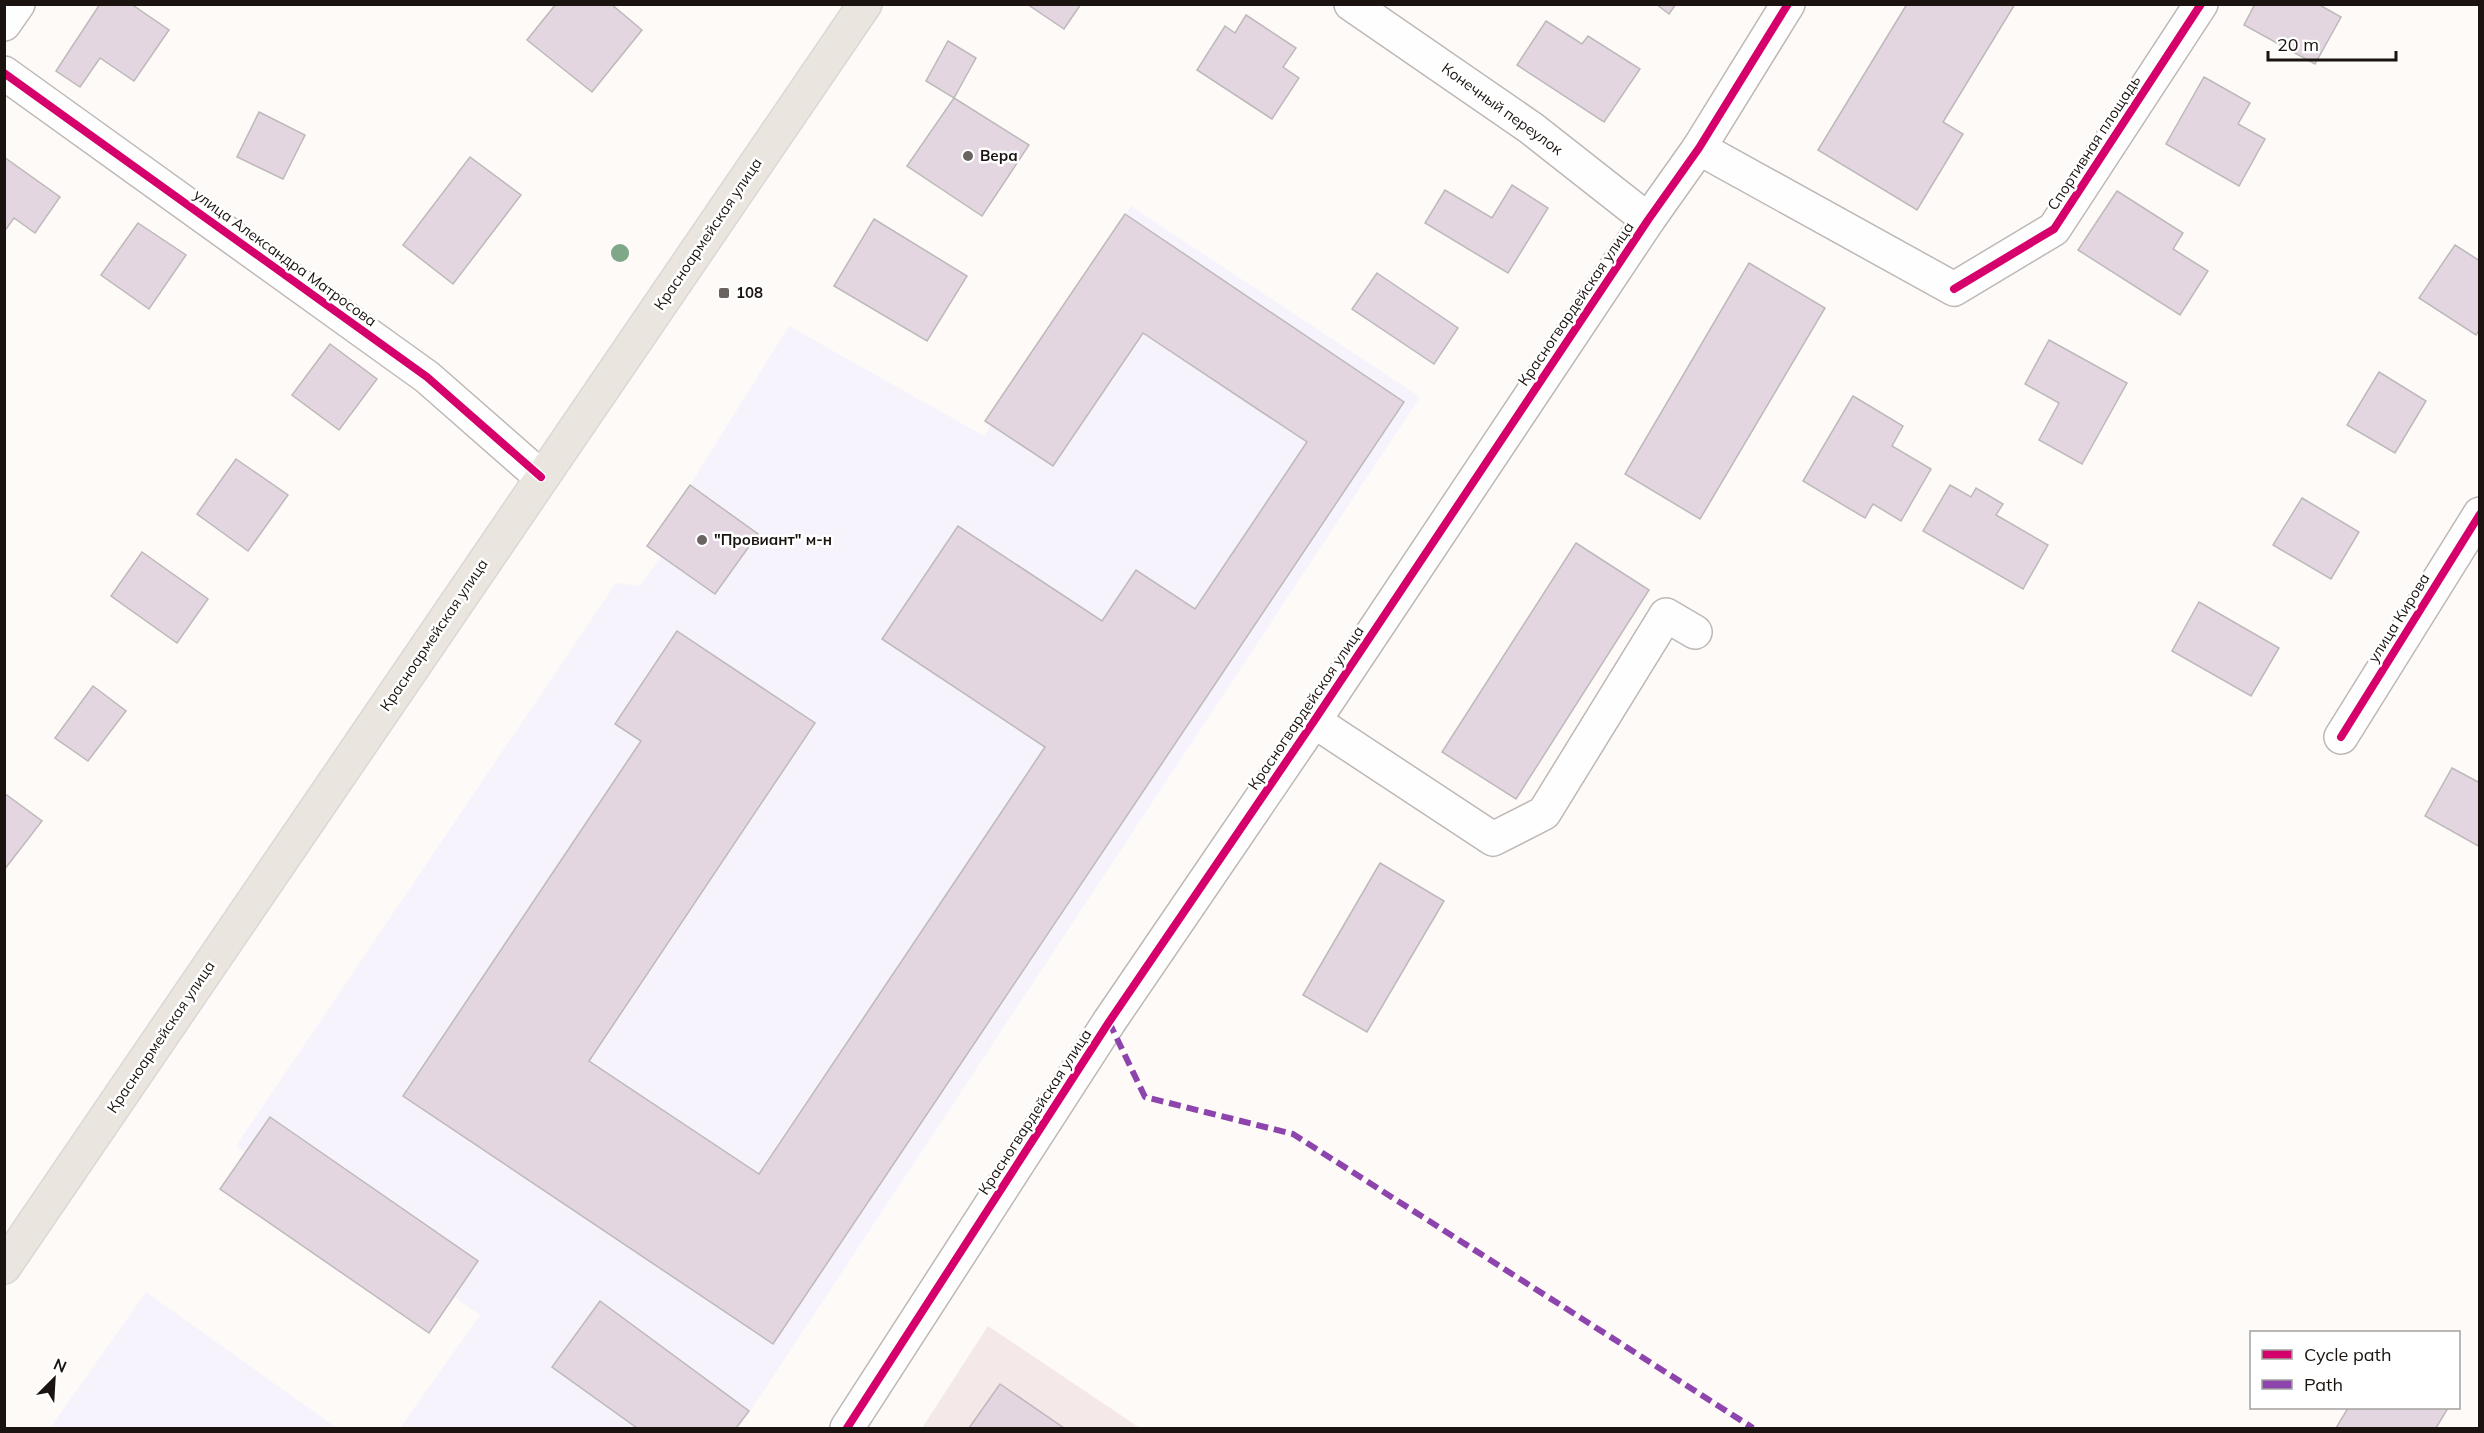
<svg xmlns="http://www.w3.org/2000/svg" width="2484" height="1433" viewBox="0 0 2484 1433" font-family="Mulish,sans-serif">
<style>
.industrial{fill:#f7f3fc}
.education{fill:#f4e9e8}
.building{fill:#e4d6e0;stroke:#bdb9ba;stroke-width:1.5}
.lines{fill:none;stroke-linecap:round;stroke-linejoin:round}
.minor-casing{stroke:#bdb8b5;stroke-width:36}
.major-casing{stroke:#dad8d6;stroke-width:36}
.minor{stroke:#fffefe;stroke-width:33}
.major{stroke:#eae5de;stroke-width:33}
.quiet{stroke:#8e44ad;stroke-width:6;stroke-dasharray:12 6;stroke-linecap:butt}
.cycleway-casing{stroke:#fff;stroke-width:11}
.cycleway{stroke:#d6006c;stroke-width:8}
.tree{fill:#7fa889}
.poi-dot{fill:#696461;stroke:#fff;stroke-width:2}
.labels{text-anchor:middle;stroke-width:5;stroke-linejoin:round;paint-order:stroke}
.street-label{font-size:15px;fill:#1a130f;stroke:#fff}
.poi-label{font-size:15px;font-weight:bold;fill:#1a130f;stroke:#fff;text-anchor:start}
</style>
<rect width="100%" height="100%" fill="#fdfaf8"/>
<g class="industrial">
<path d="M1131,206l289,191 -681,1031h-339l80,-113 -244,-169 380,-563 24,3 21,-30 54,38 43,-60 -68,-49 99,-159 195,110z"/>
<path d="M146,1292l191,136h-287z"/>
</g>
<path class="education" d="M988,1326l152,102h-218z"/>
<g class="building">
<path d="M100,4h31l38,26 -35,51 -34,-23 -20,29 -24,-16z"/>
<path d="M556,4h55l31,26 -50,62 -65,-52z"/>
<path d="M1027,4h54l-17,25z"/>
<path d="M1656,4h20l-7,10z"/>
<path d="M1907,4h108l-72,118 20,12 -46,76 -99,-60z"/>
<path d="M2255,4h63l23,13 -26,47 -71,-39z"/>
<path d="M1246,15l50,33 -13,19 16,11 -27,41 -75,-49 28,-44 10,7z"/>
<path d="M1546,21l36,23 6,-8 52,33 -36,53 -87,-57z"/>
<path d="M948,41l28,17 -22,40 -28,-17z"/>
<path d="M2204,77l46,26 -12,21 27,15 -26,47 -73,-42z"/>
<path d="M954,98l75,47 -47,71 -75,-50z"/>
<path d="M259,112l46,23 -22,44 -46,-22z"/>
<path d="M4,157l56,40 -25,36 -21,-15 -10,14z"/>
<path d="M470,157l51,38 -68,89 -50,-39z"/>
<path d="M1512,185l36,23 -40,65 -83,-50 20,-33 47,28z"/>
<path d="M2117,191l66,42 -10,16 35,22 -28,44 -102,-65z"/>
<path d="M1125,214l279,188 -631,942 -370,-248 238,-355 -26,-17 62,-93 138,92 -226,338 170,113 286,-427 -163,-108 76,-113 144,95 34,-51 59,39 112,-167 -164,-109 -90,133 -68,-45z"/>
<path d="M874,219l93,57 -40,65 -93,-55z"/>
<path d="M138,223l48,32 -37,54 -48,-34z"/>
<path d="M2455,245l25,16v68l-4,6 -57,-37z"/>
<path d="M1749,263l76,45 -125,211 -75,-45z"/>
<path d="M1377,273l81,55 -24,36 -82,-55z"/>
<path d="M2049,340l78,43 -45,81 -43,-24 20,-37 -34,-19z"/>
<path d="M330,344l47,35 -38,51 -47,-35z"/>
<path d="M2379,372l47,29 -31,52 -48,-28z"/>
<path d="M1853,396l50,30 -11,20 39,23 -30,52 -28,-17 -8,14 -62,-37z"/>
<path d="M236,459l52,36 -40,56 -51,-37z"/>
<path d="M690,485l68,49 -43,60 -68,-48z"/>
<path d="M1950,485l21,12 5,-9 27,16 -7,11 52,30 -25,44 -100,-58z"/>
<path d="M2302,498l57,34 -28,47 -58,-34z"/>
<path d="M1576,543l73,47 -133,209 -74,-47z"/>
<path d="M142,552l66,47 -31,44 -66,-47z"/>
<path d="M2199,602l80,46 -28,48 -79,-45z"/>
<path d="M93,686l33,25 -38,50 -33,-23z"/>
<path d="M2452,768l28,15v64l-55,-31z"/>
<path d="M4,793l38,28 -38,49z"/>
<path d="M1380,863l64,38 -77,131 -64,-37z"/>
<path d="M270,1117l208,144 -49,72 -209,-144z"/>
<path d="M600,1301l149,110 -13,17h-99l-85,-61z"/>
<path d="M1000,1384l64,44h-95z"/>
<path d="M2348,1408h100l-12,20h-100z"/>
</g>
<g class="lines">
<defs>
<g id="minor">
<path d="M1351,4l180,124 117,92"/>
<path d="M4,24l14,-20"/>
<path d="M4,73l423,304 114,100"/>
<path d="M1699,148l255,141 100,-60 147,-225"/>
<path d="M1314,721l179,118 51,-26 122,-198 29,17"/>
<path d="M2341,737l139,-223"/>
<path d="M847,1428l262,-406 205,-301 334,-501 51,-72 89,-144"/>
</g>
<path id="major" d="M4,1267l861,-1263"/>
</defs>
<use href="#minor" class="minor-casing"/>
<use href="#major" class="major-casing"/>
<use href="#minor" class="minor"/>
<use href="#major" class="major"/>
<path class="quiet" d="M1109,1022l36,75 148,37 460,294"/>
<defs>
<g id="cycleway">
<path d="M4,73l423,304 114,100"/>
<path d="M1954,289l100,-60 147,-225"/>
<path d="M2341,737l139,-223"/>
<path d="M847,1428l262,-406 205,-301 334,-501 51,-72 89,-144"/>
</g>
</defs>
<use href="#cycleway" class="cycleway-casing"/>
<use href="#cycleway" class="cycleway"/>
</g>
<circle class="tree" cx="620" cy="253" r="9"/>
<g class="poi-dot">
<circle cx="968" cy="156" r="6"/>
<rect x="718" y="287" width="12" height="12" rx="3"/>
<circle cx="702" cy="540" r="6"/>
</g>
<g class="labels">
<g class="street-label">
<text transform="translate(1502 109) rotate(36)" y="5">Конечный переулок</text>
<text transform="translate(2094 143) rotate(-57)" y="5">Спортивная площадь</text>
<text transform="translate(708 234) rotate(-56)" y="5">Красноармейская улица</text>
<text transform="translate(285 258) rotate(36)" y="5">улица Александра Матросова</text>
<text transform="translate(1576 304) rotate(-56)" y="5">Красногвардейская улица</text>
<text transform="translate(2399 618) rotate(-58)" y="5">улица Кирова</text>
<text transform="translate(434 635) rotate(-56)" y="5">Красноармейская улица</text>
<text transform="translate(1306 708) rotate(-56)" y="5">Красногвардейская улица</text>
<text transform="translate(161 1037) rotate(-56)" y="5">Красноармейская улица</text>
<text transform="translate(1035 1112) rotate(-57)" y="5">Красногвардейская улица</text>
</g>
<g class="poi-label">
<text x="980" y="161">Вера</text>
<text x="736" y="298">108</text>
<text x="714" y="545">"Провиант" м-н</text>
</g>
</g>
<rect width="2484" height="1433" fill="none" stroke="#1a130f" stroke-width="12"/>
<rect x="2250" y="1331" width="210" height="78" fill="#ffffff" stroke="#a3a19f" stroke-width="1.5"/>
<rect x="2262" y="1350" width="30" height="9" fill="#d6006c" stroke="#a3a19f" stroke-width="1.5"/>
<text x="2304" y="1361" font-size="18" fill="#1a130f">Cycle path</text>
<rect x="2262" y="1380" width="30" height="9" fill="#8e44ad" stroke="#a3a19f" stroke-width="1.5"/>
<text x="2304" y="1391" font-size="18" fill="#1a130f">Path</text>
<g transform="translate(54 1379) rotate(24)" stroke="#ffffff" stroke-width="4.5" paint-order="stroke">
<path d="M0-4.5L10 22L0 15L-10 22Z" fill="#1a130f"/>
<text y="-9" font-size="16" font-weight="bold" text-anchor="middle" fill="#1a130f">N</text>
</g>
<path d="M2268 51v9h128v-9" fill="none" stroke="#1a130f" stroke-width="3"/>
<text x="2277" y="51" font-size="18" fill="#1a130f" stroke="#ffffff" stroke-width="4.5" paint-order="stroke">20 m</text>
</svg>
